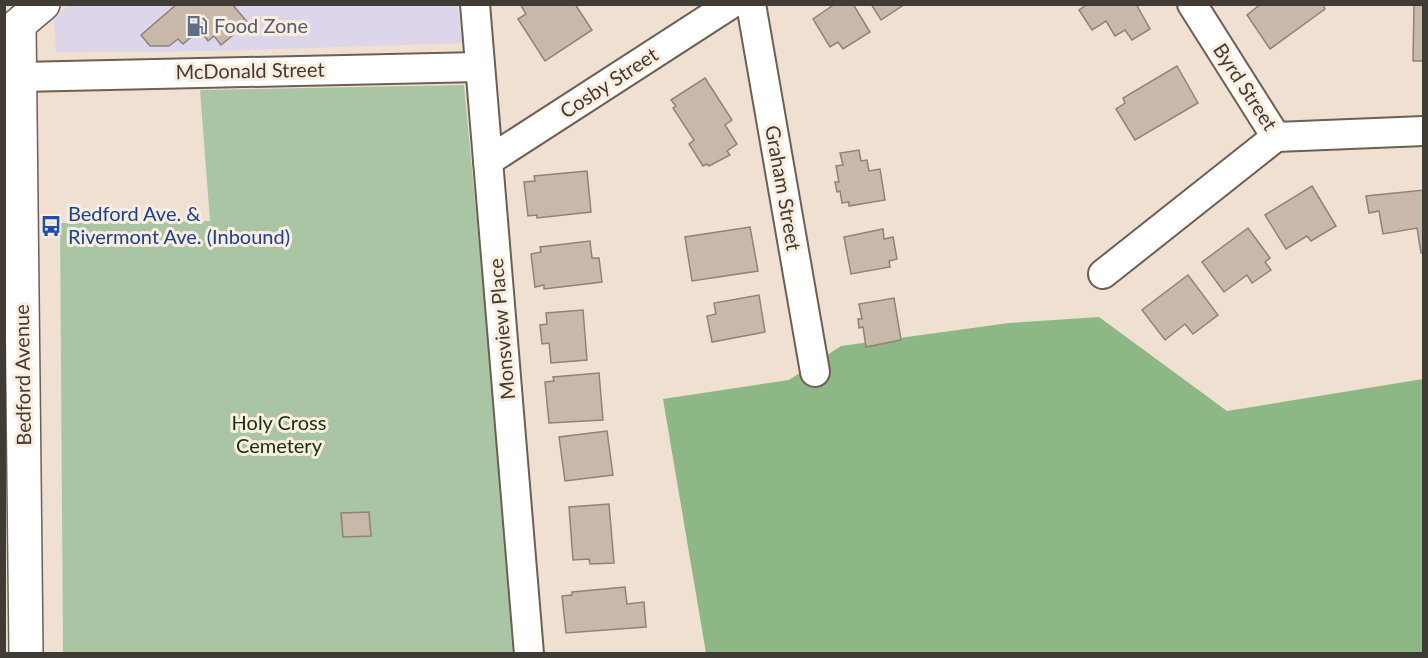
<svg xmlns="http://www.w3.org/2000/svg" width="1428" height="658" viewBox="0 0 1428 658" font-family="Lato,sans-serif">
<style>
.commercial{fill:#ddd5ea}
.green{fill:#aac5a4}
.forest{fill:#8db784}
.building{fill:#c7b8aa;stroke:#908276;stroke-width:1.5}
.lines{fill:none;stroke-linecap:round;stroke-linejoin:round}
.minor-casing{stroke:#6c5f53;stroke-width:32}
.tertiary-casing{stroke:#6c5f53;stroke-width:36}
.secondary-casing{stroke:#6c5f53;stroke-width:36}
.minor{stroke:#fff;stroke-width:28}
.tertiary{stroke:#fff;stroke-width:33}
.secondary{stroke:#fff;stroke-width:33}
.labels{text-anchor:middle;stroke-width:6;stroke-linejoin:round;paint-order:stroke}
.service-label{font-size:20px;fill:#4e5e75;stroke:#fdeddf;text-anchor:start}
.street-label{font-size:20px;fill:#413b35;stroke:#fdeddf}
.transit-label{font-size:20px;fill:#164399;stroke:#fdeddf;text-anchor:start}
.park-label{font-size:20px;fill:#0c3602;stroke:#fdeddf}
</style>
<rect width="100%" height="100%" fill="#efe0d2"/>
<path class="commercial" d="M70,4l388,1 4,38 -250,8 -156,1 -2,-34z"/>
<path class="green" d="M464,85l54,568h-455l-3,-430 150,-2 -10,-131z"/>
<path class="forest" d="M1099,317l128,94 196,-32v274h-717l-43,-254 126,-19 52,-34 168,-23z"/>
<g class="building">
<path d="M177,4h55l16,19 -27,22 -7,-9 -6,5 -8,-11 -17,14 -5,-5 -9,7h-19l-9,-11z"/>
<path d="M520,4h55l17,26 -47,31 -27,-42 8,-5z"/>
<path d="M835,4h18l17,28 -27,17 -5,-7 -8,5 -17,-28z"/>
<path d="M871,4h34l-24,16z"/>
<path d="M1088,4h48l14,25 -18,11 -7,-10 -10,6 -9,-15 -14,9 -13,-20z"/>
<path d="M1261,4h62l2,5 -55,40 -23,-34z"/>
<path d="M1414,4h10v57h-11z"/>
<path d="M1177,66l21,37 -63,37 -19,-31 9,-6 -2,-5z"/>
<path d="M705,78l27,42 -7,5 12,19 -10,7 3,4 -21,11 -2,-2 -4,2 -14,-22 5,-4 -21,-32 3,-2 -5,-6z"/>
<path d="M859,150l2,11 6,-1 2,11 11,-2 5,31 -36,6v-4l-7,1 -2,-12 -3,1 -2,-10h4l-3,-16 7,-1 -3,-12z"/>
<path d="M587,171l4,41 -54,6v-3l-9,1 -4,-34 11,-1 -1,-5z"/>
<path d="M1312,186l24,40 -25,15 -4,-5 -21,13 -21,-34z"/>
<path d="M1424,190v63h-3l-4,-25 -34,6 -4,-23 -10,2 -3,-17z"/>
<path d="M750,227l8,44 -66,10 -7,-44z"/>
<path d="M1248,228l22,30 -5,4 6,8 -19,13 -5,-8 -23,17 -22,-30z"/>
<path d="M883,229l1,10 9,-2 4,22 -8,2 1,6 -39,7 -7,-37z"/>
<path d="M590,241l2,17h7l3,24 -58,7v-4l-9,2 -4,-33 10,-2 -1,-5z"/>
<path d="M1188,275l30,40 -25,19 -8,-10 -20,16 -23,-30z"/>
<path d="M759,295l6,37 -53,10 -5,-26 9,-2 -2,-11z"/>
<path d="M894,298l7,42 -35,7 -3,-20 -4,1 -1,-9h4l-3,-15z"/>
<path d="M583,310l4,50 -36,3 -2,-20 -7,1 -2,-19 7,-1 -1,-11z"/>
<path d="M599,373l4,47 -54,3 -4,-41 9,-1 -1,-4z"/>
<path d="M607,431l6,44 -48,6 -6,-44z"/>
<path d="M609,504l5,59 -24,1 -1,-5 -16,1 -4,-53z"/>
<path d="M369,512l2,24 -28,1 -2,-24z"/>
<path d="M625,587l2,17 17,-2 2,25 -80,6 -4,-37 10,-1v-3z"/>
</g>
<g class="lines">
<defs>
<g id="minor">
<path d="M475,4l54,650"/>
<path d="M751,4l64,368"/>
<path d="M1192,4l84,133"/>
<path d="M20,77l460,-10"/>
<path d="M1276,137l148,-6"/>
<path d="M488,161l243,-157"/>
<path d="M1103,274l173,-137"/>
</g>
<path id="tertiary" d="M19,25l7,629"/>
<path id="secondary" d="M4,37l39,-33"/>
</defs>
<use href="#minor" class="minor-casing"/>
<use href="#tertiary" class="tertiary-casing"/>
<use href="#secondary" class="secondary-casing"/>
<use href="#minor" class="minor"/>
<use href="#tertiary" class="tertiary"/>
<use href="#secondary" class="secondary"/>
</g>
<defs>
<symbol id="fuel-bare" viewBox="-9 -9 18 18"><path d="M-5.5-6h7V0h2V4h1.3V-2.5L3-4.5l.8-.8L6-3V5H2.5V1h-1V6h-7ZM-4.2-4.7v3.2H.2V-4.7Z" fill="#5c6f8a" stroke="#fdeddf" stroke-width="2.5" paint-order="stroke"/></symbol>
<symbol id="bus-bare" viewBox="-9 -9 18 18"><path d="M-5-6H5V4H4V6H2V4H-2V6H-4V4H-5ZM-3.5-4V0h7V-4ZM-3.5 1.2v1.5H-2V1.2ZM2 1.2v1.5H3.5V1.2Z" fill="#1a4fb4" stroke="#fdeddf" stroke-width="2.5" paint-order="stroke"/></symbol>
</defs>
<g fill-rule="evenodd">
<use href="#fuel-bare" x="182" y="11" width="30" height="30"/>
<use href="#bus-bare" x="36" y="211" width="30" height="30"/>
</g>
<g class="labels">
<g class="service-label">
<text x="214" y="33">Food Zone</text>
</g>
<g class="street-label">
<text transform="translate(250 71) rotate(-1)" y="7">McDonald Street</text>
<text transform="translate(609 83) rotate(-33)" y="7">Cosby Street</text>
<text transform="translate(1245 87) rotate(57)" y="7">Byrd Street</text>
<text transform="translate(783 188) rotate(80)" y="7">Graham Street</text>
<text transform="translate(502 329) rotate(-95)" y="7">Monsview Place</text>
<text transform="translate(23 375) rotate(-91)" y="7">Bedford Avenue</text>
</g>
<g class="transit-label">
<text x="68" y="221">Bedford Ave. &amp;<tspan x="68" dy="23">Rivermont Ave. (Inbound)</tspan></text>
</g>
<g class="park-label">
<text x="279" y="430">Holy Cross<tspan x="279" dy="23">Cemetery</tspan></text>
</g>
</g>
<rect width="1428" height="658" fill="none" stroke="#413b35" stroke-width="12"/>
</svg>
